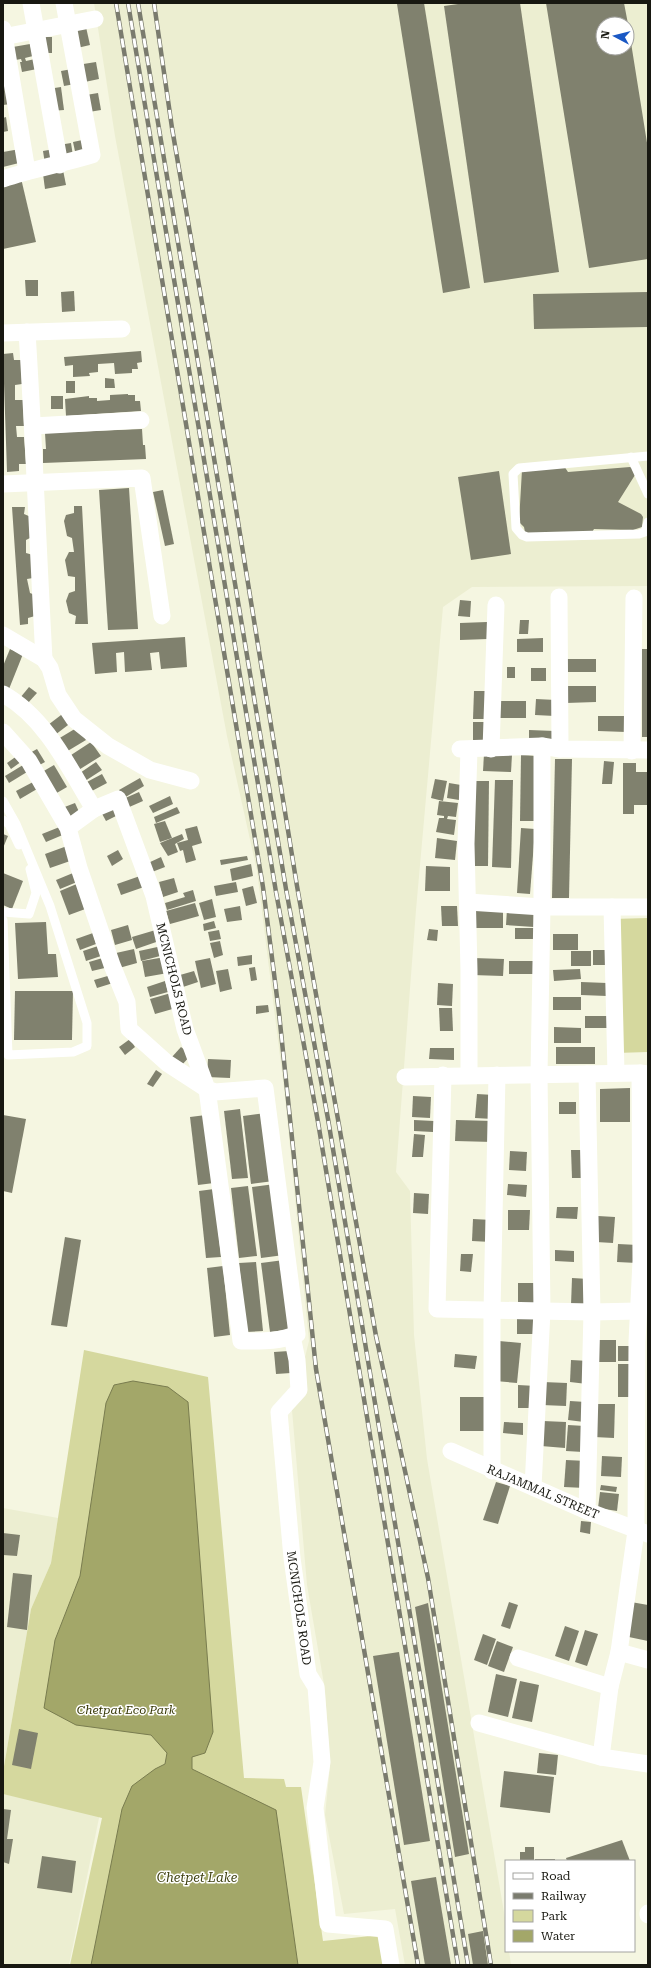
<svg xmlns="http://www.w3.org/2000/svg" width="651" height="1968" viewBox="0 0 651 1968" font-family="'Roboto Serif',serif">
<style>
.built{fill:#eceed1;fill-rule:evenodd}
.green{fill:#d5d89e}
.water{fill:#a3a769;stroke:#797c4f}
.building{fill:#80816e}
.lines{fill:none;stroke-linecap:round;stroke-linejoin:round}
.lane{stroke:#fff;stroke-width:9}
.street{stroke:#fff;stroke-width:17}
.rail-casing{stroke:#7a7b6e;stroke-width:4.5}
.rail{stroke:#fff;stroke-width:3;stroke-dasharray:9;stroke-linecap:butt}
.labels{text-anchor:middle;stroke-width:3;stroke-linejoin:round;paint-order:stroke}
.street-label{font-size:12px;fill:#181811;stroke:#fff}
.park-label{font-size:12px;font-style:italic;fill:#363704;stroke:#fff}
.water-label{font-size:13px;font-style:italic;fill:#414313;stroke:#fff}
</style>
<rect width="100%" height="100%" fill="#f5f6e1"/>
<g class="built">
<path d="M94,3h554v583l-176,1 -29,20 -27,303 -20,262 14,19 4,144 13,124 79,465v27h3l2,14h-106l-10,-56 -51,5 -19,-99 5,-49 -5,-76 -18,-105 -15,-175 17,-69 -24,-244 -28,-226 -30,-135 -112,-600zM603,24h24v24h-24z"/>
<path d="M3,1508l55,10 -7,45 -20,46 -28,163z"/>
<path d="M3,1794l97,19 -31,152h-66z"/>
</g>
<g class="green">
<path d="M648,918v134l-32,1 -4,-134z"/>
<path d="M84,1350l124,27 36,401 40,1 2,8h15l22,154 57,-6 4,30h-314l32,-147 -99,-24v-22l28,-163 20,-46z"/>
</g>
<path class="water" d="M133,1381l35,6 20,15 25,330 -8,21 -13,4v12l84,41 22,155h-207l31,-156 10,-23 23,-17 10,-5 2,-11 -16,-18 -75,-10 -32,-17 11,-68 25,-64 26,-173 8,-18z"/>
<g class="building">
<path d="M403,3h21l46,285 -27,5 -46,-289z"/>
<path d="M465,3h55l39,269 -75,11 -40,-277z"/>
<path d="M546,3h78l4,21h-25v24h24l1,-24 20,125v110l-59,9z"/>
<path d="M86,27l4,18 -17,4 -3,-19z"/>
<rect x="41" y="37" width="11" height="16"/>
<path d="M30,44l3,12 -8,2 1,3 9,-2 2,10 -15,3 -2,-10h2l-1,-3 -11,2 -3,-13z"/>
<path d="M96,62l3,17 -19,4 -3,-18z"/>
<path d="M72,69l3,15 -11,2 -3,-15z"/>
<path d="M3,76l8,28 -8,1z"/>
<path d="M61,87l3,23 -13,1 -3,-22z"/>
<path d="M98,93l3,17 -12,2 -3,-17z"/>
<path d="M6,117l2,14 -5,1v-14z"/>
<path d="M87,139l3,13 -14,4 -3,-14z"/>
<path d="M71,143l2,13 -12,2 -2,-13z"/>
<path d="M20,149l3,13 -20,5v-15z"/>
<path d="M54,149l2,13 -11,2 -2,-13z"/>
<path d="M63,170l3,15 -21,4 -2,-15z"/>
<path d="M20,174l16,68 -33,7v-71z"/>
<path d="M25,280h13v16h-12z"/>
<path d="M74,291l1,20 -13,1 -1,-20z"/>
<path d="M648,292v35l-114,2 -1,-35z"/>
<path d="M141,351l1,11 -5,1 1,6h-6v4l-17,1 -1,-11 -16,1v8l-9,1 1,3 -17,1v-12l-8,1 -1,-9z"/>
<path d="M13,353l1,7h7l1,24 -7,1v15h8l1,26h-8l1,11h7l2,27h-7v7l-12,1 -4,-118z"/>
<path d="M105,378l9,1 1,9h-10z"/>
<rect x="66" y="381" width="9" height="12"/>
<path d="M128,394v1h7v6h5l1,10 -75,5 -1,-17 24,-3v2h8v3l13,-1v-5z"/>
<rect x="51" y="396" width="12" height="13"/>
<path d="M142,429l1,16h2l1,14 -103,4v-14h3l-1,-16z"/>
<path d="M564,466l4,6 62,-5 4,2 1,6 -17,27 23,12 2,3 -1,10 -9,3 -39,-1 -3,5 -63,1 -3,-3 -1,-5 -5,-5 3,-52z"/>
<path d="M499,471l12,83 -40,6 -13,-83z"/>
<path d="M129,488l9,141 -30,1 -9,-140z"/>
<path d="M163,490l11,54 -9,2 -12,-54z"/>
<path d="M74,506h8l6,118h-13l1,-8 -7,-3 -3,-12 3,-8 6,-2v-14l-7,-1 -3,-16 4,-8h5l-2,-14 -5,-2 -3,-15 2,-6 8,-2z"/>
<path d="M12,507h13l-1,7 7,3 1,20 -6,3v13l7,2v23l-6,1 3,14 5,2v21l-7,2v6l-8,1z"/>
<path d="M460,600l11,1 -1,16 -12,-1z"/>
<path d="M520,620h9l-1,14h-9z"/>
<path d="M487,622l1,17 -28,1v-17z"/>
<path d="M185,637l2,30 -26,2 -2,-17 -9,1 2,17 -27,2 -1,-20 -8,1 1,19 -22,2 -3,-31z"/>
<path d="M543,638v14h-26v-13z"/>
<path d="M10,649l13,5 -14,35 -6,-3v-20z"/>
<rect x="642" y="649" width="6" height="88"/>
<rect x="567" y="659" width="29" height="13"/>
<rect x="507" y="667" width="8" height="11"/>
<rect x="531" y="668" width="15" height="13"/>
<path d="M566,686h30v16l-30,1z"/>
<path d="M29,687l8,6 -10,11 -7,-6z"/>
<path d="M474,691h16l-1,28h-16z"/>
<path d="M536,699l20,1 -1,16 -20,-1z"/>
<rect x="499" y="701" width="27" height="17"/>
<path d="M65,712l7,10 -21,16 -7,-10z"/>
<path d="M598,716h28v16l-28,-1z"/>
<path d="M473,722h14v25l-14,-1z"/>
<path d="M78,727l8,13 -20,12 -8,-13z"/>
<path d="M529,730l26,1v14h-26z"/>
<path d="M91,742l10,14 -24,15 -9,-14z"/>
<path d="M37,749l8,13 -9,5 -8,-13z"/>
<path d="M21,753l4,6 -14,10 -4,-6z"/>
<path d="M484,754l28,1 -1,17 -28,-1z"/>
<path d="M521,755l15,1 -1,65h-15z"/>
<path d="M555,759h17l-3,139h-17z"/>
<path d="M604,761l10,1 -2,22h-10z"/>
<path d="M96,762l6,8 -20,13 -5,-8z"/>
<path d="M623,763h13v9h12v33h-14v9h-11z"/>
<path d="M23,765l4,7 -18,11 -4,-7z"/>
<path d="M54,765l13,22 -12,7 -13,-22z"/>
<path d="M102,774l5,9 -17,9 -5,-9z"/>
<path d="M140,778l4,8 -20,12 -5,-8z"/>
<path d="M435,779l12,2 -4,20 -12,-3z"/>
<path d="M495,780h18l-2,88 -19,-1z"/>
<path d="M472,781h17l-1,85h-17z"/>
<path d="M33,782l4,7 -17,10 -4,-8z"/>
<path d="M449,783l12,2 -2,15 -12,-2z"/>
<path d="M139,792l4,9 -16,7 -4,-9z"/>
<path d="M170,796l3,8 -20,9 -4,-7z"/>
<path d="M439,801l19,2 -2,14 -8,-1 -1,3 9,1 -2,15 -18,-3 3,-14h5v-2l-7,-1z"/>
<path d="M75,803l5,11 -13,6 -5,-12z"/>
<path d="M114,803l6,11 -14,7 -6,-11z"/>
<path d="M177,807l3,6 -24,10 -2,-6z"/>
<path d="M165,821l7,17 -12,4 -6,-18z"/>
<path d="M62,826l3,8 -19,8 -4,-8z"/>
<path d="M197,826l5,17 -10,3 4,14 -10,3 -3,-13 -3,1 -3,-8 11,-3 -3,-11z"/>
<path d="M521,828l14,1 -5,65 -13,-1z"/>
<path d="M3,834l5,2 -5,12z"/>
<path d="M182,834l2,5 -9,5 3,8 -10,4 -8,-13z"/>
<path d="M437,838l20,3 -2,19 -20,-2z"/>
<path d="M67,846l6,14 -23,8 -5,-14z"/>
<path d="M118,850l5,9 -11,7 -5,-10z"/>
<path d="M247,856l1,4 -27,5 -1,-5z"/>
<path d="M161,857l4,10 -13,5 -4,-9z"/>
<path d="M251,864l2,12 -21,5 -2,-12z"/>
<path d="M426,866l24,1v24h-25z"/>
<path d="M3,873l20,8 -11,28 -9,-4z"/>
<path d="M73,873l4,9 -17,7 -4,-9z"/>
<path d="M140,876l4,11 -23,8 -4,-11z"/>
<path d="M174,878l4,14 -15,5 -4,-15z"/>
<path d="M236,882l2,10 -22,4 -2,-10z"/>
<path d="M79,883l9,25 -19,7 -9,-24z"/>
<path d="M253,886l4,17 -11,3 -4,-17z"/>
<path d="M193,890l3,11 -29,9 -2,-7 20,-6 -2,-4z"/>
<path d="M212,899l4,18 -12,3 -5,-17z"/>
<path d="M195,903l4,13 -29,8 -4,-13z"/>
<path d="M240,906l2,14 -15,2 -3,-13z"/>
<path d="M441,906h16l1,20h-16z"/>
<path d="M507,909l28,2 -1,16 -28,-2z"/>
<rect x="476" y="911" width="27" height="17"/>
<path d="M214,921l2,7 -12,3 -1,-7z"/>
<path d="M46,922l2,32h8l2,23 -40,2 -3,-56z"/>
<path d="M128,925l4,15 -17,5 -4,-15z"/>
<rect x="515" y="928" width="21" height="11"/>
<path d="M159,929l3,11 -26,9 -4,-12z"/>
<path d="M429,929l9,1 -1,11 -10,-1z"/>
<path d="M219,930l2,9 -11,2 -2,-9z"/>
<path d="M93,933l3,11 -16,6 -4,-11z"/>
<rect x="553" y="934" width="25" height="16"/>
<path d="M220,941l3,14 -9,3 -4,-15z"/>
<path d="M101,945l3,10 -18,6 -3,-10z"/>
<path d="M162,946l2,9 -23,6 -2,-10z"/>
<path d="M134,949l3,14 -18,5 -3,-15z"/>
<rect x="593" y="950" width="18" height="15"/>
<rect x="571" y="951" width="20" height="15"/>
<path d="M252,955v9l-14,2 -1,-9z"/>
<path d="M106,957l3,10 -17,4 -3,-9z"/>
<path d="M165,957l3,16 -23,4 -3,-16z"/>
<path d="M210,958l6,26 -15,4 -6,-27z"/>
<path d="M473,958l31,1 -1,17 -31,-1z"/>
<rect x="509" y="961" width="24" height="13"/>
<path d="M255,967l2,13 -6,1 -2,-13z"/>
<path d="M228,969l4,20 -12,3 -4,-21z"/>
<path d="M580,969l1,10 -27,2 -1,-11z"/>
<path d="M194,971l4,11 -15,5 -3,-12z"/>
<path d="M111,975l2,8 -16,5 -3,-8z"/>
<path d="M165,981l3,11 -18,5 -3,-10z"/>
<path d="M581,982l26,1v13l-26,-1z"/>
<path d="M438,983l15,1 -1,22 -15,-1z"/>
<path d="M15,991h58l-1,49h-58z"/>
<path d="M171,993l5,15 -21,6 -5,-15z"/>
<rect x="553" y="997" width="28" height="13"/>
<path d="M268,1005l1,7 -13,2v-8z"/>
<path d="M439,1008h13l1,23h-13z"/>
<path d="M585,1016h26l1,12h-27z"/>
<path d="M554,1027l27,1v15h-27z"/>
<path d="M130,1039l5,8 -10,8 -6,-8z"/>
<path d="M181,1047l10,8 -10,11 -10,-8z"/>
<rect x="556" y="1047" width="39" height="17"/>
<path d="M430,1048h24v12l-25,-1z"/>
<path d="M208,1059l23,1 -1,18 -23,-1z"/>
<path d="M156,1070l6,4 -9,13 -6,-3z"/>
<path d="M630,1088v34h-30v-33z"/>
<path d="M477,1094l17,1 -1,24 -18,-1z"/>
<path d="M413,1096l18,1 -1,21 -18,-1z"/>
<rect x="559" y="1102" width="17" height="12"/>
<path d="M240,1109l8,69 -16,1 -8,-68z"/>
<path d="M266,1113l8,68 -23,3 -8,-68z"/>
<path d="M3,1115l23,4 -14,74 -9,-2z"/>
<path d="M206,1115l8,68 -16,2 -8,-68z"/>
<path d="M414,1120l20,1 -1,11 -19,-1z"/>
<path d="M456,1120l37,1v21l-38,-1z"/>
<path d="M414,1134l11,1 -2,22h-11z"/>
<path d="M571,1150h17v28h-16z"/>
<path d="M510,1151l17,1 -1,19 -17,-1z"/>
<path d="M275,1184l9,71 -23,3 -9,-71z"/>
<path d="M508,1184l19,1 -1,12 -19,-2z"/>
<path d="M248,1186l9,70 -18,2 -8,-70z"/>
<path d="M214,1189l7,68 -15,1 -7,-67z"/>
<path d="M414,1193l15,1 -1,20 -15,-1z"/>
<path d="M557,1207h21l-1,12 -21,-1z"/>
<path d="M508,1210h22l-1,20h-21z"/>
<path d="M598,1216l17,1 -2,26 -17,-1z"/>
<path d="M473,1219l19,1 -1,22 -19,-1z"/>
<path d="M65,1237l16,3 -14,87 -16,-2z"/>
<path d="M618,1244l20,1 -1,18 -20,-1z"/>
<path d="M555,1250l19,1v11l-19,-1z"/>
<path d="M461,1254h12l-2,18 -11,-1z"/>
<path d="M284,1260l8,69 -22,3 -9,-69z"/>
<path d="M256,1262l7,69 -17,1 -7,-69z"/>
<path d="M223,1266l7,69 -16,2 -7,-69z"/>
<path d="M572,1278l17,1 -1,27 -17,-1z"/>
<path d="M518,1283h21v20l-21,1z"/>
<rect x="517" y="1317" width="22" height="17"/>
<path d="M593,1340h23v22h-24z"/>
<path d="M499,1341l22,2 -4,40 -22,-2z"/>
<rect x="618" y="1346" width="18" height="15"/>
<path d="M289,1351l2,22 -15,1 -2,-22z"/>
<path d="M455,1354l22,2 -2,13 -21,-2z"/>
<path d="M571,1360l18,1 -2,23 -17,-2z"/>
<rect x="618" y="1364" width="17" height="33"/>
<path d="M543,1382l24,1 -1,23 -24,-1z"/>
<path d="M518,1385l18,1 -1,22h-17z"/>
<path d="M460,1397h25l-1,34h-24z"/>
<path d="M570,1401l16,1 -2,20 -16,-2z"/>
<path d="M595,1404h20l-1,34 -20,-1z"/>
<path d="M543,1421l23,1 -1,26 -24,-2z"/>
<path d="M504,1422l19,1v12l-20,-2z"/>
<path d="M568,1425l17,1 -2,26 -17,-1z"/>
<path d="M602,1456l20,1 -1,20 -20,-1z"/>
<path d="M566,1460l21,1 -2,27 -21,-1z"/>
<path d="M496,1482l14,4 -12,38 -15,-4z"/>
<path d="M601,1485l16,2 -1,5 -16,-2z"/>
<path d="M600,1492l19,2 -2,17 -19,-3z"/>
<path d="M581,1521l10,1 -1,12 -10,-2z"/>
<path d="M3,1533l17,2 -3,21 -14,-1z"/>
<path d="M13,1573l19,2 -5,55 -20,-3z"/>
<path d="M509,1602l9,3 -8,24 -9,-3z"/>
<path d="M631,1602l17,3v36l-24,-5z"/>
<path d="M428,1603l41,251 -14,3 -40,-250z"/>
<path d="M565,1626l14,5 -10,30 -14,-5z"/>
<path d="M585,1630l13,4 -11,32 -12,-4z"/>
<path d="M483,1634l13,5 -9,26 -13,-5z"/>
<path d="M497,1641l16,6 -9,25 -16,-6z"/>
<path d="M399,1652l31,189 -26,4 -31,-189z"/>
<path d="M496,1674l21,5 -9,38 -20,-5z"/>
<path d="M520,1681l19,4 -7,37 -20,-4z"/>
<path d="M19,1729l19,4 -7,36 -19,-4z"/>
<path d="M539,1753l19,2 -2,20 -19,-2z"/>
<path d="M504,1771l50,6 -4,36 -50,-6z"/>
<path d="M3,1809l8,1 -4,29h6l-4,25 -6,-2z"/>
<path d="M622,1840l8,21h-63l-1,-3z"/>
<path d="M525,1847h9v14h-14v-9h5z"/>
<path d="M42,1856l34,5 -4,32 -35,-5z"/>
<rect x="535" y="1859" width="20" height="2"/>
<path d="M436,1877l15,88h-26l-14,-84z"/>
<path d="M483,1931l5,34h-15l-5,-31z"/>
</g>
<g class="lines">
<g class="lane">
<path d="M648,456l-129,12 -6,6 3,54 6,7 5,2 112,-3 6,-2 3,-10"/>
<path d="M631,457l17,37"/>
<path d="M3,801l13,23 34,82 37,117v23l-14,6 -65,3 -5,-135"/>
<path d="M3,820l6,4 10,21"/>
<path d="M3,912l26,2 7,-21 -6,-24"/>
</g>
<g class="street">
<path d="M31,3l29,162"/>
<path d="M3,29l24,142"/>
<path d="M3,37l92,-18"/>
<path d="M3,179c29,-10 60,-15 89,-24l-28,-152"/>
<path d="M27,332c7,109 11,218 17,327"/>
<path d="M3,333l119,-4"/>
<path d="M33,426l108,-6"/>
<path d="M3,484l139,-6 20,138"/>
<path d="M559,597l1,152"/>
<path d="M3,635l41,24 6,9 8,27 16,24 34,27 42,24 41,11"/>
<path d="M3,694c43,24 66,74 91,115"/>
<path d="M3,732l26,29 39,67 11,40 33,97 15,37 2,27 38,34 40,26 34,252c20,0 38,1 56,-7l-32,-246 -50,4 -8,-3 -22,-60 -31,-133 -36,-97 -24,10 -26,19"/>
<path d="M460,749l82,-3 18,3 88,1"/>
<path d="M491,749l5,-144"/>
<path d="M632,751l2,-153"/>
<path d="M468,902l74,5h106"/>
<path d="M612,907l4,166"/>
<path d="M587,1074l5,238 -5,199"/>
<path d="M443,1075l-6,234 155,3 46,-1"/>
<path d="M469,1075v-104l-3,-127 3,-94"/>
<path d="M405,1077l235,-4"/>
<path d="M292,1336l5,24 2,30 -20,22 13,146 16,116 8,13 6,75 -7,46 13,116 57,5 6,36"/>
<path d="M451,1451l136,60 61,23"/>
<path d="M492,1471v-160l5,-236"/>
<path d="M533,1487l9,-176 -3,-237 3,-167v-161"/>
<path d="M619,1652l29,8"/>
<path d="M518,1658l92,29"/>
<path d="M479,1723l122,34 47,7"/>
<path d="M601,1757l9,-70 9,-35 17,-121 1,-189 4,-81 -1,-188 8,1"/>
<path d="M648,1915v-2"/>
</g>
<defs>
<g id="rail">
<path d="M116,3l147,884 16,126 37,356 102,596"/>
<path d="M128,3l148,889 42,230 140,843"/>
<path d="M138,3l148,886 42,230 140,846"/>
<path d="M154,3l18,125 41,239 84,519 79,450 52,242 63,387"/>
</g>
</defs>
<use href="#rail" class="rail-casing"/>
<use href="#rail" class="rail"/>
</g>
<g class="labels">
<g class="street-label">
<text transform="translate(174 979) rotate(76)" y="4">MCNICHOLS ROAD</text>
<text transform="translate(543 1492) rotate(23)" y="4">RAJAMMAL STREET</text>
<text transform="translate(299 1608) rotate(82)" y="4">MCNICHOLS ROAD</text>
</g>
<g class="park-label">
<text x="126" y="1714">Chetpat Eco Park</text>
</g>
<g class="water-label">
<text x="197" y="1882">Chetpet Lake</text>
</g>
</g>
<rect width="651" height="1968" fill="none" stroke="#181811" stroke-width="8"/>
<rect x="505" y="1860" width="130" height="92" fill="#ffffff" stroke="#a3a3a0"/>
<rect x="513" y="1873" width="20" height="6" fill="#ffffff" stroke="#a3a3a0"/>
<text x="541" y="1880" font-size="12" fill="#181811">Road</text>
<rect x="513" y="1893" width="20" height="6" fill="#7a7b6e" stroke="#a3a3a0"/>
<text x="541" y="1900" font-size="12" fill="#181811">Railway</text>
<rect x="513" y="1910" width="20" height="12" fill="#d5d89e" stroke="#a3a3a0"/>
<text x="541" y="1920" font-size="12" fill="#181811">Park</text>
<rect x="513" y="1930" width="20" height="12" fill="#a3a769" stroke="#a3a3a0"/>
<text x="541" y="1940" font-size="12" fill="#181811">Water</text>
<g transform="translate(615 36) rotate(277)"><circle r="19" fill="#ffffff" stroke="#a3a3a0"/>
<path d="M0-3L7 15L0 10L-7 15Z" fill="#1a58c4"/>
<text y="-6" font-size="11" font-weight="bold" text-anchor="middle" fill="#181811">N</text>
</g>
</svg>
